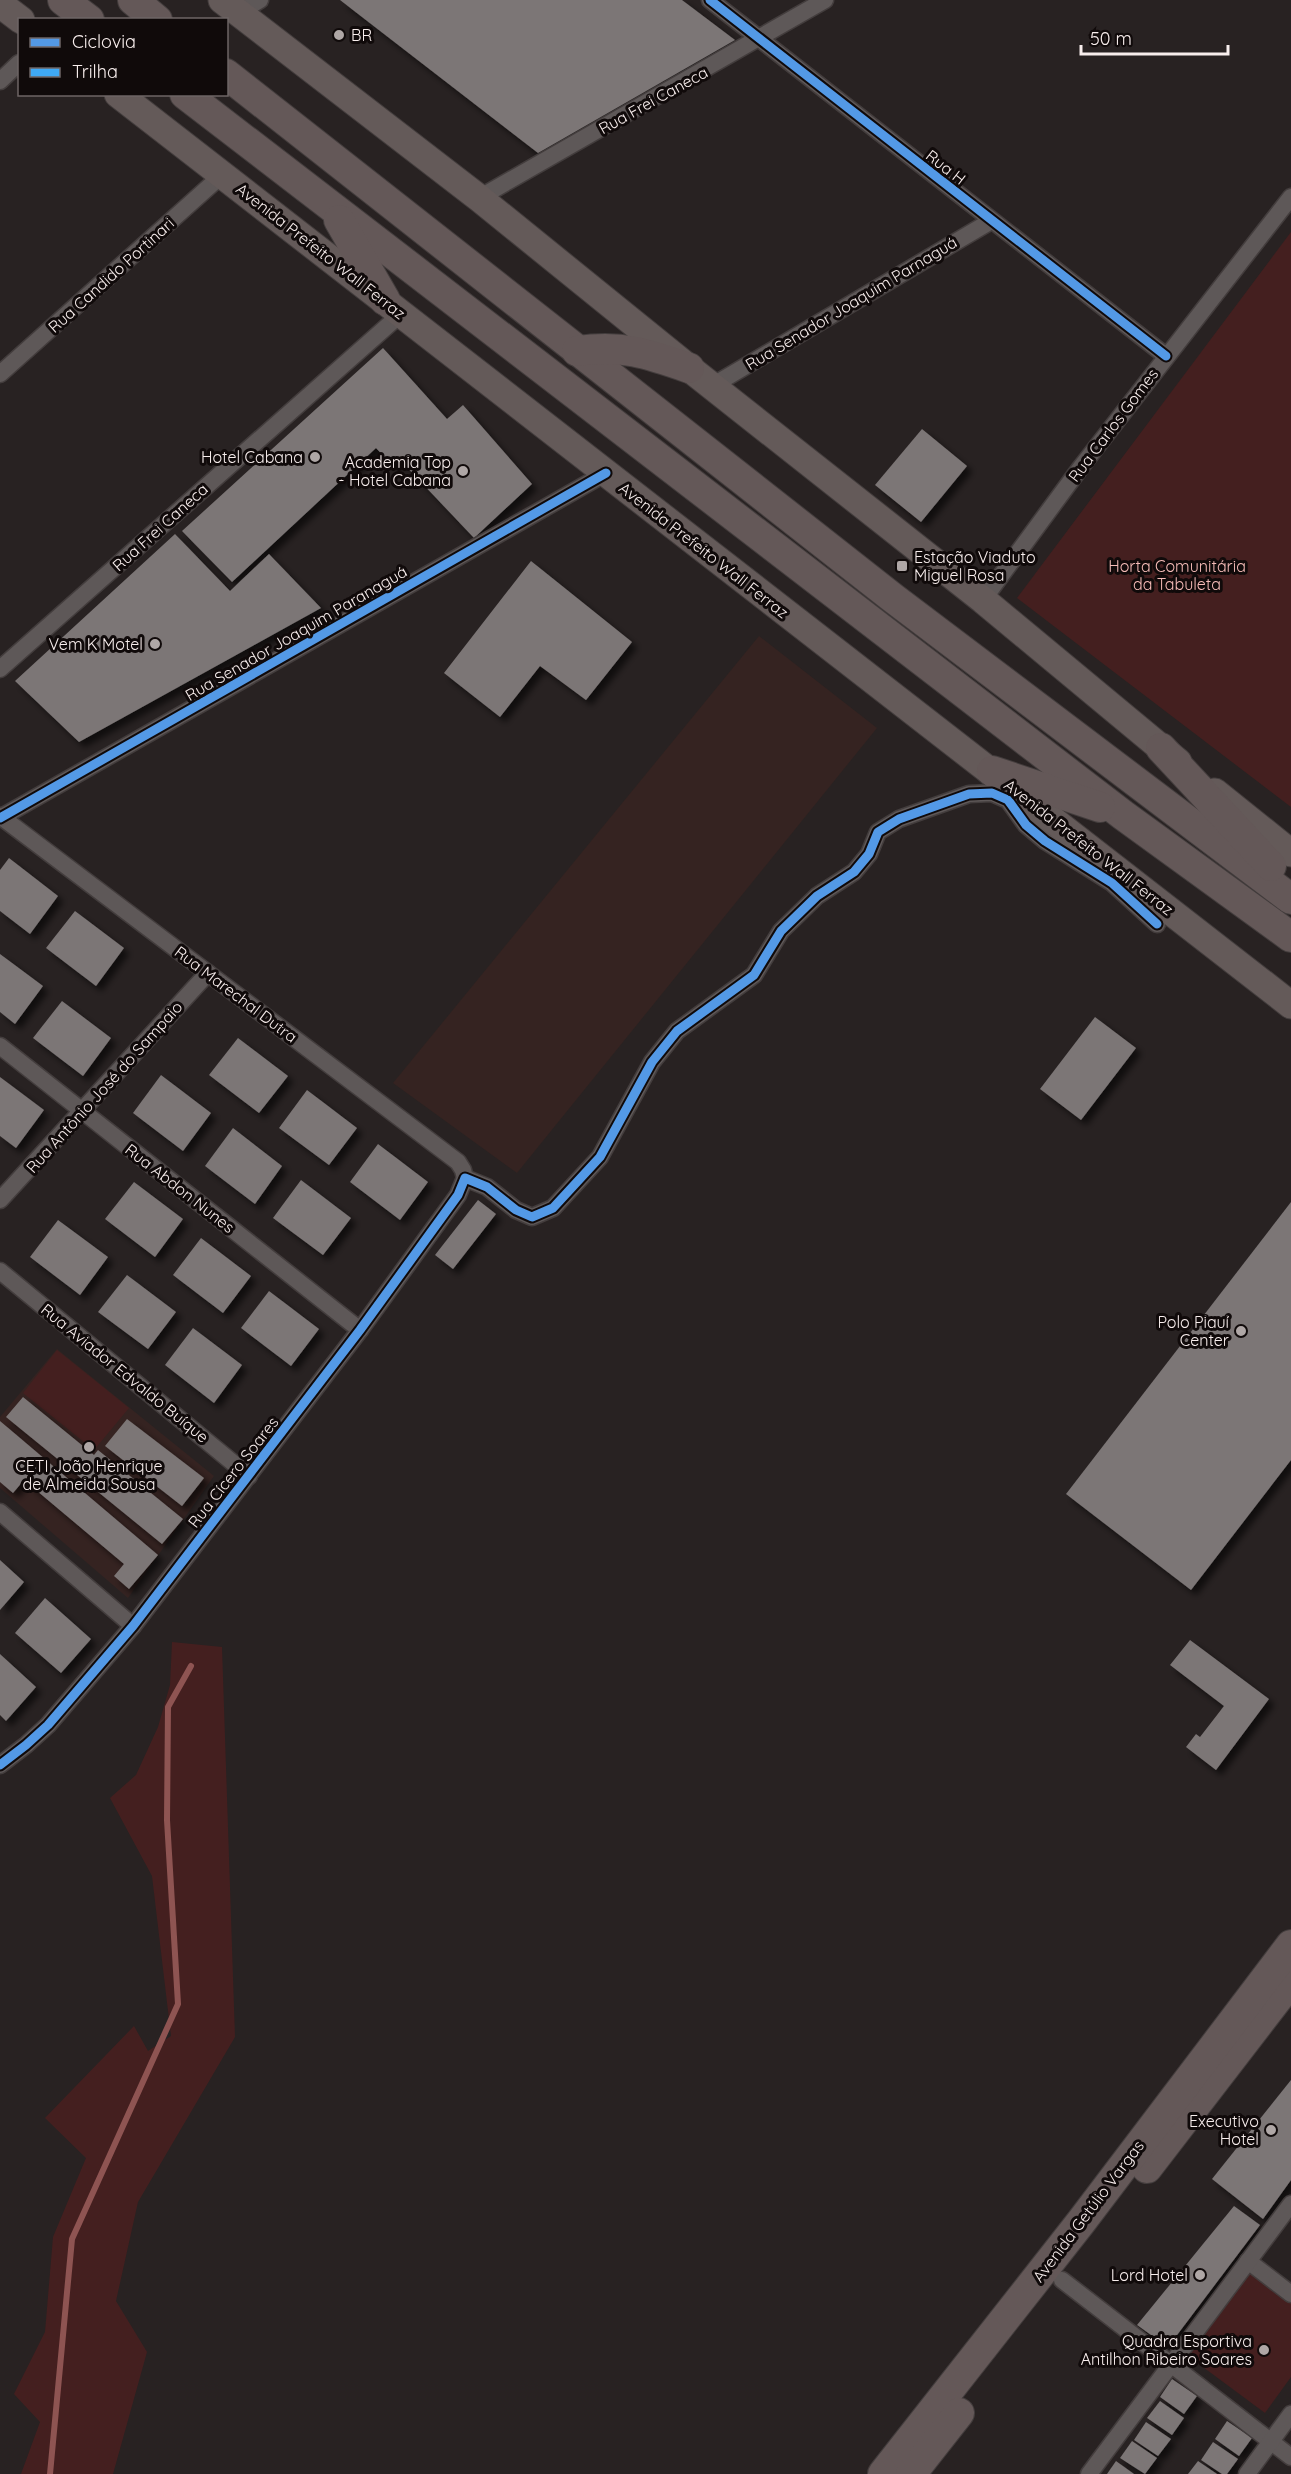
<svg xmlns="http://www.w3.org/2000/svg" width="1291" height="2474" viewBox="0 0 1291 2474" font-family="Quicksand,sans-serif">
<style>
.built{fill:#352321}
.green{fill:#441f1f}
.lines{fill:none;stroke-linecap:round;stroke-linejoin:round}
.stream{stroke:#8e5452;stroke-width:6}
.building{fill:#7c7676;filter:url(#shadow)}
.street-casing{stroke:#433d3d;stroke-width:19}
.primary-casing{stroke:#433d3d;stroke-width:29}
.highway-casing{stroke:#433d3d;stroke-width:32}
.street{stroke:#5e5858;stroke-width:16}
.primary{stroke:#645a59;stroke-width:27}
.highway{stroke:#645858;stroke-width:30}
.quiet{stroke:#3fa9f5;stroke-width:8;stroke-dasharray:15 8;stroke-linecap:butt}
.cycleway-casing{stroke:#100a0a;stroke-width:13}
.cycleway{stroke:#5399e6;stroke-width:9}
.poi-dot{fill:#afa7a6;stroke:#100a0a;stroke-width:2}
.labels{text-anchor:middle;stroke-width:6;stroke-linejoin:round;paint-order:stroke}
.poi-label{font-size:16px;fill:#f8eeed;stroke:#100a0a;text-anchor:end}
.street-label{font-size:16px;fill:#f8eeed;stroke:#100a0a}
.park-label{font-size:16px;fill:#f6bcb8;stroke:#100a0a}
</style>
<defs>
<filter id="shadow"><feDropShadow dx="5.5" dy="5.5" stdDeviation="3" flood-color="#0009"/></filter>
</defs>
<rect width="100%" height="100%" fill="#282222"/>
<g class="built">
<path d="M759,636l118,92 -360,445 -124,-90z"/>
<path d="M57,1349l157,127 -86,122 -128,-110v-71z"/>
</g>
<g class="green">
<path d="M1291,232v575l-274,-209z"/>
<path d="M57,1350l72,58 -35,42 -71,-57z"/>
<path d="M172,1642l50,5 13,390 -97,165 -22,99 31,51 -34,122h-92l19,-52 -26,-28 31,-62 8,-95 33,-79 -41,-40 89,-92 14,25 23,-15 -19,-160 -42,-78 26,-23 22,-48 12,-42z"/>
<path d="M1249,2267l42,31v79l-26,36 -81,-60z"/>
</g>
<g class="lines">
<path class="stream" d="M50,2474l22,-235 106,-235 -11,-184 1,-113 23,-41"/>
</g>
<g class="building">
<path d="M340,0h342l53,40 -197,113z"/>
<path d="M383,348l64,71 16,-14 69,79 -58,54 -73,-77 -7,6 -18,-19 -144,134 -50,-51z"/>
<path d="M922,429l45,37 -46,56 -46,-37z"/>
<path d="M175,534l55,57 39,-37 52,54 -242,134 -64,-61z"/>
<path d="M531,561l101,81 -46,58 -46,-34 -40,51 -56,-44z"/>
<path d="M9,858l49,38 -28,38 -30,-23v-41z"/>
<path d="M75,911l49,37 -28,38 -50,-38z"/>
<path d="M0,954l43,32 -28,38 -15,-12z"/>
<path d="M62,1001l49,37 -28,38 -50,-38z"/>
<path d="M1095,1017l41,31 -55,72 -41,-31z"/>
<path d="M238,1038l50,38 -29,37 -50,-38z"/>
<path d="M161,1075l50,38 -28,38 -50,-38z"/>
<path d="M0,1077l44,33 -28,38 -16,-12z"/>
<path d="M307,1090l50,38 -28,37 -50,-37z"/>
<path d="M233,1128l49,38 -27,38 -50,-38z"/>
<path d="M378,1144l50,38 -28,38 -50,-38z"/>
<path d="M301,1180l50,38 -28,37 -50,-37z"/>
<path d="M134,1182l49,37 -28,38 -50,-38z"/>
<path d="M478,1200l18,14 -43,55 -18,-14z"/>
<path d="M1291,1202v258l-100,130 -125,-96z"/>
<path d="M58,1220l50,37 -28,38 -50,-38z"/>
<path d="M201,1238l50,38 -28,37 -50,-38z"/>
<path d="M127,1275l49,37 -28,37 -50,-37z"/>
<path d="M269,1291l50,38 -28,37 -50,-38z"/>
<path d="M193,1328l49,37 -28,38 -49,-38z"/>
<path d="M23,1397l71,58 4,-5 85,69 -21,25 -156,-127z"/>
<path d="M127,1419l77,59 -22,28 -77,-60z"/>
<path d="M0,1421l158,134 -29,34 -15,-13 10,-12 -100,-84 -11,13 -13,-11z"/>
<path d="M0,1560l24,22 -24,28z"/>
<path d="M45,1598l46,41 -30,34 -46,-40z"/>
<path d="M1190,1640l79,59 -53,71 -30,-23 10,-13 4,3 24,-31 -54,-41z"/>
<path d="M0,1654l36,33 -30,34 -6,-6z"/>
<path d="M1291,2080v100l-28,39 -51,-40z"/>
<path d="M1234,2206l26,19 -92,122 -31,-22z"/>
<path d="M1172,2379l25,17 -13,18 -24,-17z"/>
<path d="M1160,2401l24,17 -12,17 -25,-17z"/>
<path d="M1227,2421l25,17 -13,18 -24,-17z"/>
<path d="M1146,2422l25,17 -13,17 -24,-16z"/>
<path d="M1132,2441l25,17 -12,16 -25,-16z"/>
<path d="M1213,2442l25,17 -11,15h-5l-21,-14z"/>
<path d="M1116,2461l18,13h-27z"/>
<path d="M1198,2461l19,13h-29z"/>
</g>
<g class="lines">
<defs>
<g id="street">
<path d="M710,0l456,356"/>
<path d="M239,13l21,-13"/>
<path d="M0,81l19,-18"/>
<path d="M479,198l346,-198"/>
<path d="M0,374l222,-199"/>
<path d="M712,386l279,-165"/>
<path d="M983,600l98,-133 210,-270"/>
<path d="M0,669l402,-356"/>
<path d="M0,816l458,346 5,8 2,8"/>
<path d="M0,818l606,-345"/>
<path d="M0,1046l360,284"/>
<path d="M465,1178l22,9 29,23 16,7 21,-9 47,-51 52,-95 25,-31 77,-56 27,-44 36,-35 37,-24 15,-18 9,-22 21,-13 70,-25 23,-1 16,7 18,25 19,16 67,42 45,41"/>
<path d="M0,1200l208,-227"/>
<path d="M0,1271l249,205"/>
<path d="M0,1512l133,114"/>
<path d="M0,1765l26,-20 22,-20 85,-99 227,-296 98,-135 7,-17"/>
<path d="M1248,2261l43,33"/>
<path d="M1062,2280l229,177"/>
<path d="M1089,2474l202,-270"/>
<path d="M1247,2474l44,-60"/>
</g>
<g id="primary">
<path d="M222,0l257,198 210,170 294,232 195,162"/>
<path d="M0,4l21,16"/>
<path d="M118,94l1173,911"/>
<path d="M1215,792l76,61"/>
</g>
<g id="highway">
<path d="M63,0l26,20"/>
<path d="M133,0l24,20"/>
<path d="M226,74l667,524 398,301"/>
<path d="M185,94l938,721 168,122"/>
<path d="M339,220l46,80"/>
<path d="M577,351c46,-6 69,2 112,17"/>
<path d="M1161,748l110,118"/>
<path d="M992,771l108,36"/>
<path d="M1147,2168l144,-187"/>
<path d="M883,2474l198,-252 210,-277"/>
<path d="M911,2474l48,-61"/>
</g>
</defs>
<use href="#street" class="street-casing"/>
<use href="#primary" class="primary-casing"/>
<use href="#highway" class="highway-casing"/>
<use href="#street" class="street"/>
<use href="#primary" class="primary"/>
<use href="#highway" class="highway"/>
<path class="quiet" d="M19,63h1"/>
<defs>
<g id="cycleway">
<path d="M710,0l456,356"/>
<path d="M0,818l606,-345"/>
<path d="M0,1765l26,-20 22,-20 85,-99 227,-296 98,-135 7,-17 22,9 29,23 16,7 21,-9 47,-51 52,-95 25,-31 77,-56 27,-44 36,-35 37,-24 15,-18 9,-22 21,-13 70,-25 23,-1 16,7 18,25 19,16 67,42 45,41"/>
</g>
</defs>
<use href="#cycleway" class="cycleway-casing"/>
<use href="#cycleway" class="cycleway"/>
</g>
<g class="poi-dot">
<circle cx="339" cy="35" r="6"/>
<circle cx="315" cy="457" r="6"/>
<circle cx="463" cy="471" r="6"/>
<rect x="896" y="560" width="12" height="12" rx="3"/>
<circle cx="155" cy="644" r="6"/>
<circle cx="1241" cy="1331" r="6"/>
<circle cx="89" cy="1447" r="6"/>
<circle cx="1271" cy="2130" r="6"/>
<circle cx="1200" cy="2275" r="6"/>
<circle cx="1264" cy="2350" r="6"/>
</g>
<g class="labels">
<g class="poi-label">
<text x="351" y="41" text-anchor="start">BR</text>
<text x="303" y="463">Hotel Cabana</text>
<text x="451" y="468">Academia Top<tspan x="451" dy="18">- Hotel Cabana</tspan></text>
<text x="914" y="563" text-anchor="start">Estação Viaduto<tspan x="914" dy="18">Miguel Rosa</tspan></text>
<text x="143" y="650">Vem K Motel</text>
<text x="1229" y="1328">Polo Piauí<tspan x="1229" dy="18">Center</tspan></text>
<text x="89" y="1472" text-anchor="middle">CETI João Henrique<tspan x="89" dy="18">de Almeida Sousa</tspan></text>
<text x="1259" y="2127">Executivo<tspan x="1259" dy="18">Hotel</tspan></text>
<text x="1188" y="2281">Lord Hotel</text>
<text x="1252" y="2347">Quadra Esportiva<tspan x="1252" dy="18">Antilhon Ribeiro Soares</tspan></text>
</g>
<g class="street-label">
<text transform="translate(653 100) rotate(-29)" y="6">Rua Frei Caneca</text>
<text transform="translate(946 167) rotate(38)" y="6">Rua H</text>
<text transform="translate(321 251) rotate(38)" y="6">Avenida Prefeito Wall Ferraz</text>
<text transform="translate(111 275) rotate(-42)" y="6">Rua Candido Portinari</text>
<text transform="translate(851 303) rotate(-31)" y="6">Rua Senador Joaquim Parnaguá</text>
<text transform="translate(1113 425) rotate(-53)" y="6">Rua Carlos Gomes</text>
<text transform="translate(160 527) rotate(-42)" y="6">Rua Frei Caneca</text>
<text transform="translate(704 550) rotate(38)" y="6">Avenida Prefeito Wall Ferraz</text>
<text transform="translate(296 633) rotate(-30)" y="6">Rua Senador Joaquim Paranaguá</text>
<text transform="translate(1089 847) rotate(38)" y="6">Avenida Prefeito Wall Ferraz</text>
<text transform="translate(236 994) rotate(37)" y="6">Rua Marechal Dutra</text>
<text transform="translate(104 1087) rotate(-48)" y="6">Rua Antônio José do Sampaio</text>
<text transform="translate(180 1188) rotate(38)" y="6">Rua Abdon Nunes</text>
<text transform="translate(125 1373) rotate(39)" y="6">Rua Aviador Edvaldo Buíque</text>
<text transform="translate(233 1472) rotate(-52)" y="6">Rua Cícero Soares</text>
<text transform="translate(1088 2211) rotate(-53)" y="6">Avenida Getúlio Vargas</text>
</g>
<g class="park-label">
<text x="1177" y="572">Horta Comunitária<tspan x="1177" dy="18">da Tabuleta</tspan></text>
</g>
</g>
<rect x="18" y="18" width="210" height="78" fill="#100a0a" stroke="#6d6565" stroke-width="1.5"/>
<rect x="30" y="38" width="30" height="9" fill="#5399e6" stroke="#6d6565" stroke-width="1.5"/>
<text x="72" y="48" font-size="18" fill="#f8eeed">Ciclovia</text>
<rect x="30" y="68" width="30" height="9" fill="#3fa9f5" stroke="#6d6565" stroke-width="1.5"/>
<text x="72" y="78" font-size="18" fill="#f8eeed">Trilha</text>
<path d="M1081 45v9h147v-9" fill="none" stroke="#f8eeed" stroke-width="3"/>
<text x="1090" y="45" font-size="18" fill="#f8eeed" stroke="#100a0a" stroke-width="4.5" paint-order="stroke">50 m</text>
</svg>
